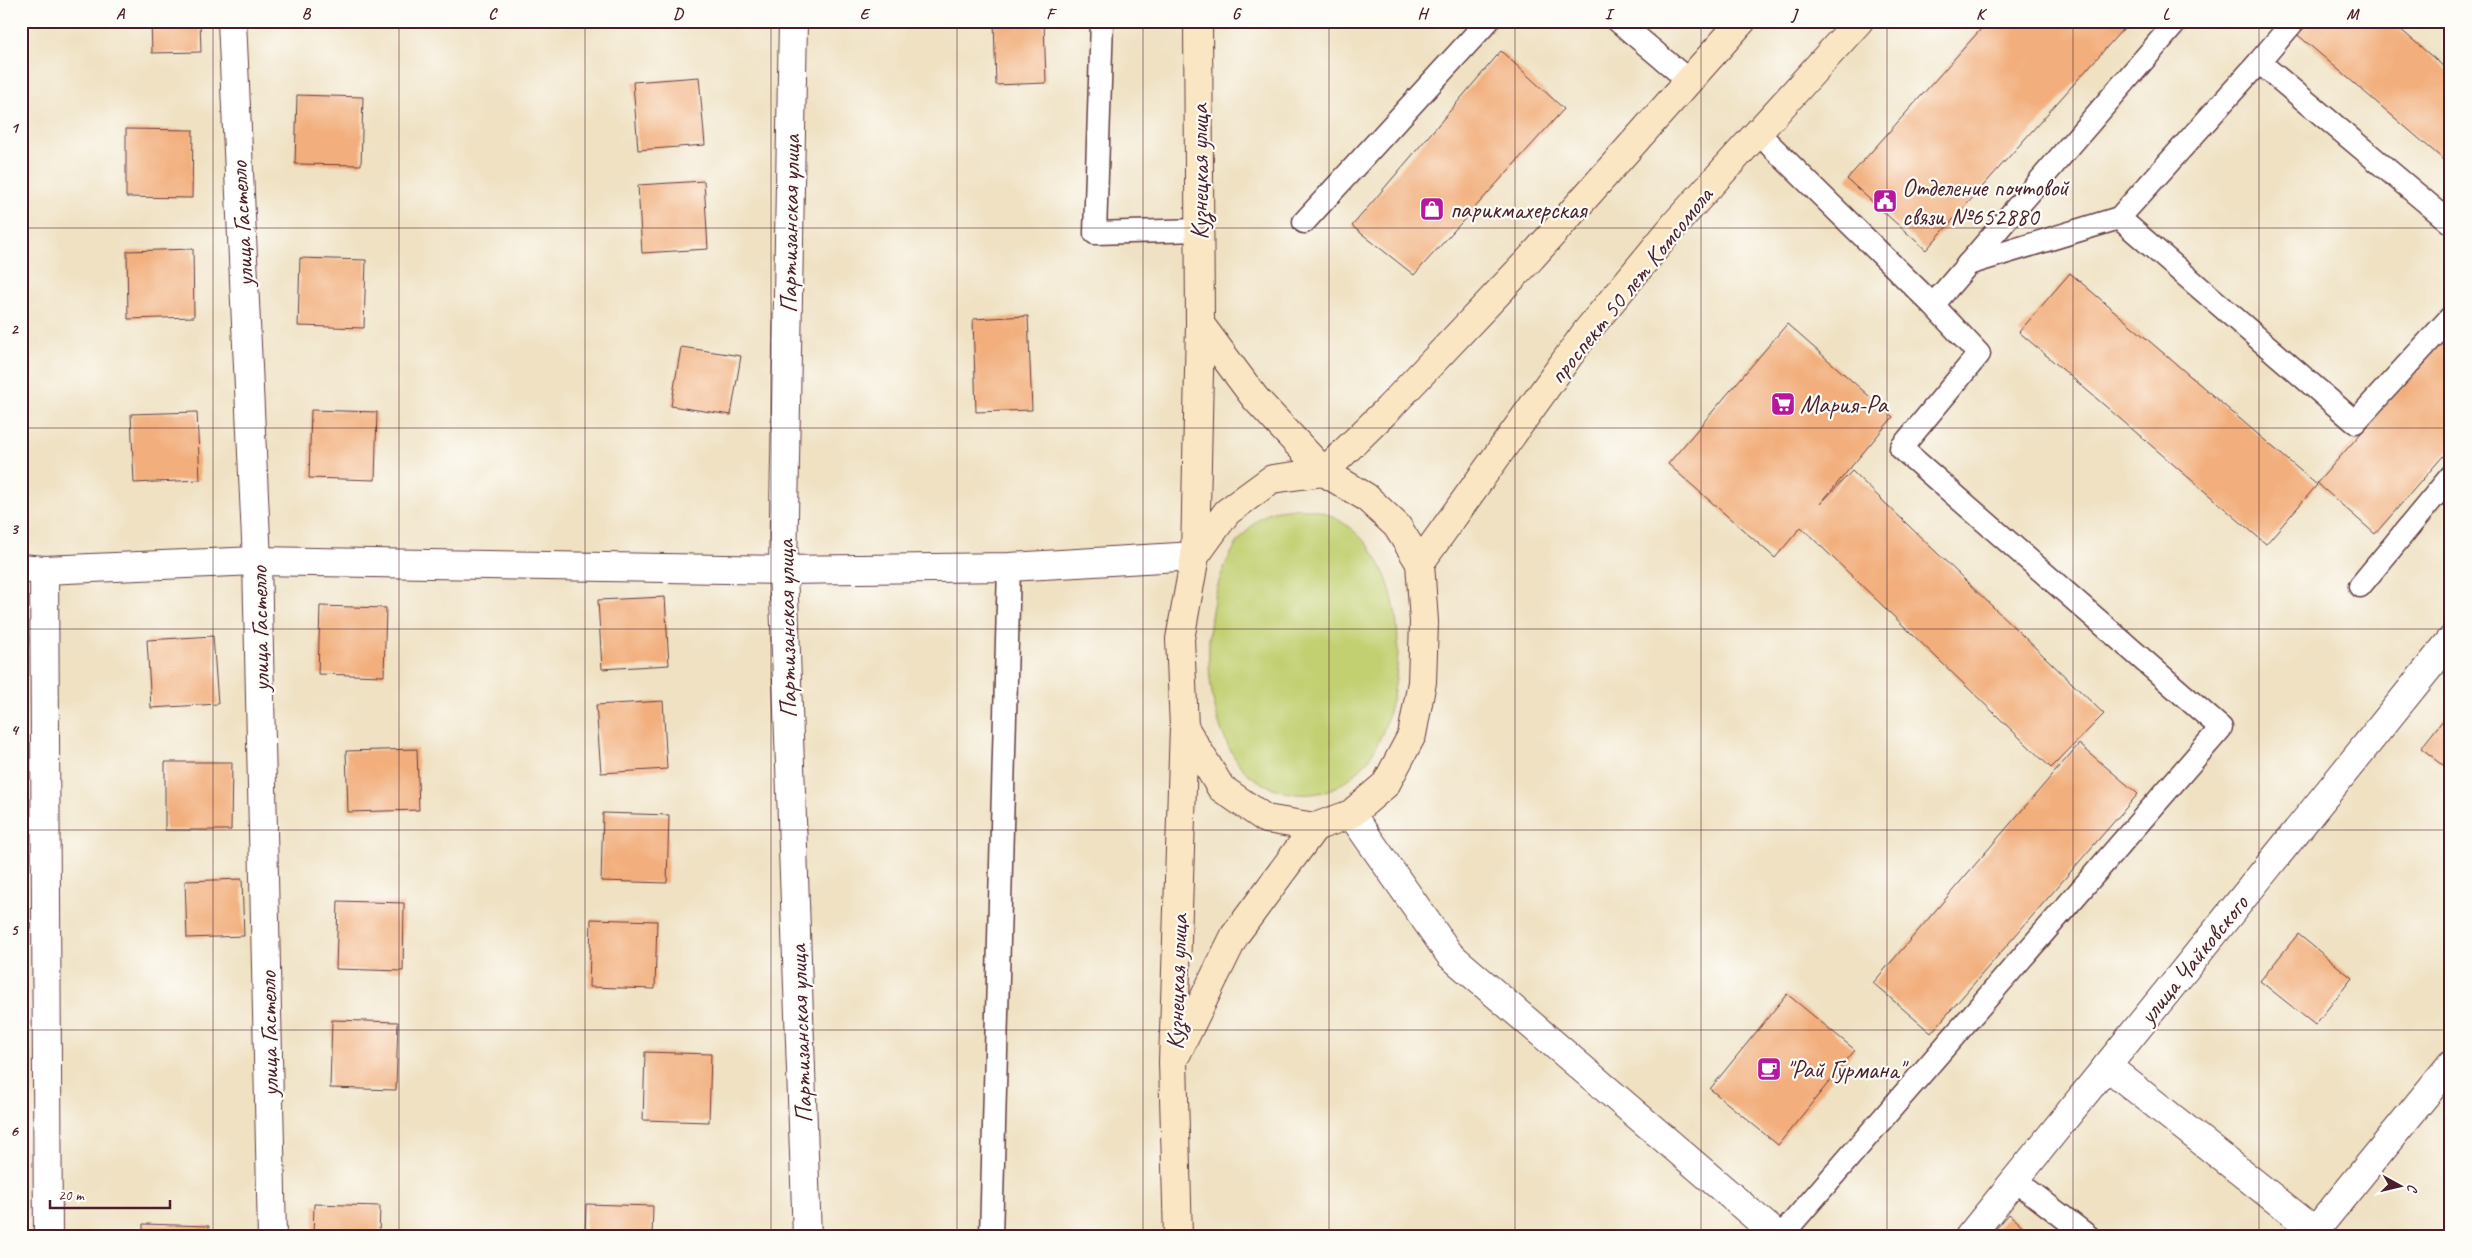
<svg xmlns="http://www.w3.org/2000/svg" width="2472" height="1258" viewBox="0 0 2472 1258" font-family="Caveat,sans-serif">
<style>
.green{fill:#c2d072;stroke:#86784e}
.building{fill:#f2ae7b}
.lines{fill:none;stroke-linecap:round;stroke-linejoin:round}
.service-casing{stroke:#633c42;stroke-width:25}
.minor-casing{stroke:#633c42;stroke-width:30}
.tertiary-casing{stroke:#633c42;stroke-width:30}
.secondary-casing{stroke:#633c42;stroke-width:30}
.service{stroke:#fff;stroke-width:22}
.minor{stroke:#fff;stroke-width:28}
.tertiary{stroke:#fff;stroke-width:28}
.secondary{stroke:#fbe6c4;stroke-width:28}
.grid{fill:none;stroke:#4a1f2b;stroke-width:1;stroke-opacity:0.55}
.labels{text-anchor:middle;stroke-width:4.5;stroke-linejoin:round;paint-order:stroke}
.street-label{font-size:25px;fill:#4a1f2b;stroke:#fdfcf7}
.poi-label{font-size:25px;fill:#4a1f2b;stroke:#fdfcf7;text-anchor:start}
.neatline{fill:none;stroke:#4a1f2b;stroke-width:2}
.grid-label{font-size:16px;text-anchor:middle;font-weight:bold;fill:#4a1f2b}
</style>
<rect width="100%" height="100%" fill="#fdfcf7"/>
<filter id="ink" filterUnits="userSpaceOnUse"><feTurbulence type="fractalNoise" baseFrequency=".02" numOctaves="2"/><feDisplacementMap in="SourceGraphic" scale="10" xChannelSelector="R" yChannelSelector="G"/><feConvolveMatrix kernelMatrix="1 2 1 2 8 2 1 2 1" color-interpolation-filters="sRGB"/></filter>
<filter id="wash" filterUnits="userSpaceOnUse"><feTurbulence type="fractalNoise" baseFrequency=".0096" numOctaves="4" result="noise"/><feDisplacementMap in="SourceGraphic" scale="20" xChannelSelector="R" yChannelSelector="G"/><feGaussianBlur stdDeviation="1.12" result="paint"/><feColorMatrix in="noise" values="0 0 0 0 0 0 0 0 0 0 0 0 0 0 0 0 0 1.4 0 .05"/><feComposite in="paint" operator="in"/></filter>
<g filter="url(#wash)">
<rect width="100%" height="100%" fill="#efe1c2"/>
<path class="green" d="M1296,508c8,1 19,1 26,4 75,29 85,121 70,188 -9,40 -24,74 -63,90 -19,7 -38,5 -56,-2 -12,-5 -27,-13 -34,-24 -42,-58 -41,-179 7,-232 8,-9 16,-17 27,-21 7,-2 16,-2 23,-3z"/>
<g id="blocks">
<g class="building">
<path d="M151,21h49l1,31 -49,1z"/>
<path d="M994,21h50l2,62 -50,2z"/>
<path d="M1988,21h142l-204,229 -79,-71z"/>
<path d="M2300,21h91l60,52v93l-159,-136z"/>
<path d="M1501,51l63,58 -150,166 -62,-49z"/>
<path d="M699,77l6,68 -67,5 -5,-68z"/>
<path d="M297,95l66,2 -2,68 -66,-1z"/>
<path d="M126,129l67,1 -1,68 -66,-1z"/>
<path d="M704,181l4,68 -66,4 -4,-68z"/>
<path d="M193,249l1,68 -66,2 -1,-68z"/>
<path d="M300,258l66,2 -2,68 -66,-2z"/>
<path d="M2070,273l247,212 -51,59 -247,-212z"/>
<path d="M1028,316l4,94 -56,2 -3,-93z"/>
<path d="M1787,324l106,93 -73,87 32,-33 252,243 -53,54 -250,-241 -26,31 -107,-94z"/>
<path d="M2451,331v116l-76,87 -58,-51z"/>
<path d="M681,347l60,9 -10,59 -60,-9z"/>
<path d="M311,410l66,2 -2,68 -66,-2z"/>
<path d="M197,412l3,68 -66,3 -3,-69z"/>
<path d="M665,597l4,68 -67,4 -4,-69z"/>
<path d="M320,606l66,2 -2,68 -66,-2z"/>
<path d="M213,636l5,68 -67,4 -4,-68z"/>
<path d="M663,701l4,68 -66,4 -5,-68z"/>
<path d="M2451,710v61l-30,-23z"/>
<path d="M2079,744l59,50 -207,239 -58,-50z"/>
<path d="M417,749l2,61 -71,2 -2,-61z"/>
<path d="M165,762h67l-1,68h-66z"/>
<path d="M603,813l66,2 -2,68 -66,-2z"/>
<path d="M242,879l2,57 -57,2 -2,-57z"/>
<path d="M338,901l66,2 -1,68 -67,-2z"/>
<path d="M591,919l66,2 -2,68 -66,-2z"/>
<path d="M2298,934l54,44 -37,47 -55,-44z"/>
<path d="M1787,994l68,56 -77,95 -68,-56z"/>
<path d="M332,1020l66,2 -2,68 -66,-2z"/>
<path d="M645,1052l66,2 -2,68 -66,-2z"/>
<path d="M314,1204l66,2 -1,31h-66z"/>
<path d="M586,1204l67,2 -1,31h-67z"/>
<path d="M2009,1214l26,23h-46z"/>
<path d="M143,1224l66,2v11h-66z"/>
</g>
</g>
</g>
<g filter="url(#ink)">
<use href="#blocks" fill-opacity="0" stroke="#633c42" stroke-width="1"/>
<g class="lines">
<defs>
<g id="service">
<path d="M1102,21l-7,212 104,-3"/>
<path d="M1618,21l70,59"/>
<path d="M2294,21l-35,41 192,161"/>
<path d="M1758,133l175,172 46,49 -78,94 320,280 -441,509"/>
<path d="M2119,218l236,204 96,-105"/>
<path d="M1304,222l184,-201"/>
<path d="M1968,264l151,-46 140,-156"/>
<path d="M1933,305l244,-284"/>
<path d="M2360,586l91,-110"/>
<path d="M2015,1180l74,57"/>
<path d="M991,1237l18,-670"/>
</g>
<g id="minor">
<path d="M232,21l25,540 15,676"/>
<path d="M793,21l-10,549 24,667"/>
<path d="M44,570l4,667"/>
<path d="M1351,814l99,141 329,282"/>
<path d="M2315,1231l136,-167"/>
<path d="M1969,1237l138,-171"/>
<path d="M2318,1237l-3,-6 -208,-165 344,-426"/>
</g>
<path id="tertiary" d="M21,568l23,2 213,-9 526,9 226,-3 186,-11"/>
<g id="secondary">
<path d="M1200,324l55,74 69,74 64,-63 144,-152 210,-236"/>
<path d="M1195,556l5,-232 -2,-303"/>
<path d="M1420,563l166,-231 90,-109 183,-202"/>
<path d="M1177,1053l58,-118 80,-108"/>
<path d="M1178,1237l-5,-175 11,-335 -4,-88 15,-83 32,-44 45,-33 52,-7 42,25 31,29 23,37 4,59 -2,60 -10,53 -26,49 -35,30 -36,13 -49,-8 -45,-31 -37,-61"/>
</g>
</defs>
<use href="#service" class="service-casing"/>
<use href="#minor" class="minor-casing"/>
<use href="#tertiary" class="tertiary-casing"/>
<use href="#secondary" class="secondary-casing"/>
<use href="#service" class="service"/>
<use href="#minor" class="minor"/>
<use href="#tertiary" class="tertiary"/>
<use href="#secondary" class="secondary"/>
</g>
</g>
<path class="grid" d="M213,21v1216M399,21v1216M585,21v1216M771,21v1216M957,21v1216M1143,21v1216M1329,21v1216M1515,21v1216M1701,21v1216M1887,21v1216M2073,21v1216M2259,21v1216M21,228h2430M21,428h2430M21,629h2430M21,830h2430M21,1030h2430"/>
<defs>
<symbol id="civic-square" viewBox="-11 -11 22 22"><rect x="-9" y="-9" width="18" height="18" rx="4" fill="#b5179e" stroke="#fdfcf7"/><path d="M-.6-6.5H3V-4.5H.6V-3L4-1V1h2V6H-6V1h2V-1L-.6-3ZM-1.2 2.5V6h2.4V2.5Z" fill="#fff"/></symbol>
<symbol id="shop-square" viewBox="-11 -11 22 22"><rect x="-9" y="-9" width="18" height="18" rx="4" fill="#b5179e" stroke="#fdfcf7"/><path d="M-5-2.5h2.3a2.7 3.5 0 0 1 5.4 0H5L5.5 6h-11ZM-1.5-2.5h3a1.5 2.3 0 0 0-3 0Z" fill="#fff"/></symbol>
<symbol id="supermarket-square" viewBox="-11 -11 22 22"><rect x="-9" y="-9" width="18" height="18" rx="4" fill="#b5179e" stroke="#fdfcf7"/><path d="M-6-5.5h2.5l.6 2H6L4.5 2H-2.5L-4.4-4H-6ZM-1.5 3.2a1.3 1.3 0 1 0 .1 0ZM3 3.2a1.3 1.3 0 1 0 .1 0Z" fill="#fff"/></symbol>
<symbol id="cafe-square" viewBox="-11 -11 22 22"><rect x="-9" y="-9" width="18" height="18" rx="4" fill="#b5179e" stroke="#fdfcf7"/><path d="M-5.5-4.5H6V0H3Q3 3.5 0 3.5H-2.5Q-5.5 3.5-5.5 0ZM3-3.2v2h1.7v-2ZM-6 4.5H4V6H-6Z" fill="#fff"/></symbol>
</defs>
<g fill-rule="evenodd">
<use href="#civic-square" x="1871" y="187" width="28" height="28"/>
<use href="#shop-square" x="1418" y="195" width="28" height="28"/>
<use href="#supermarket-square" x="1769" y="390" width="28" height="28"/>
<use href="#cafe-square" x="1755" y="1055" width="28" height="28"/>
</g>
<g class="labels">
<g class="street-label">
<text transform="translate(1199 172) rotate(-90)" y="9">Кузнецкая улица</text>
<text transform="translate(241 224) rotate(-93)" y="9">улица Гастелло</text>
<text transform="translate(789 224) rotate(-89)" y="9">Партизанская улица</text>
<text transform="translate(1630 285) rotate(-51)" y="9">проспект 50 лет Комсомола</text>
<text transform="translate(259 629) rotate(-91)" y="9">улица Гастелло</text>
<text transform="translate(786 629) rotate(-91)" y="9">Партизанская улица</text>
<text transform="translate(2193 959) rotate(-51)" y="9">улица Чайковского</text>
<text transform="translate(1176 982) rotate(-88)" y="9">Кузнецкая улица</text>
<text transform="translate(268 1034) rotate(-91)" y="9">улица Гастелло</text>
<text transform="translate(800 1034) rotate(-92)" y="9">Партизанская улица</text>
</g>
<g class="poi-label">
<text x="1902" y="196">Отделение почтовой<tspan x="1902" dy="29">связи №652880</tspan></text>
<text x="1450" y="218">парикмахерская</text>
<text x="1800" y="413">Мария-Ра</text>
<text x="1786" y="1078">"Рай Гурмана"</text>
</g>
</g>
<rect width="2472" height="1258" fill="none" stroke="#fdfcf7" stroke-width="55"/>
<g transform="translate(2400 1186) rotate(98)" stroke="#fdfcf7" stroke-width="4" paint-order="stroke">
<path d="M0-4L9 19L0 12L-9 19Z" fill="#4a1f2b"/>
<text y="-8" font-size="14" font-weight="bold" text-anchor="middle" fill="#4a1f2b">С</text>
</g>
<path d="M50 1200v8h120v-8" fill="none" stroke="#4a1f2b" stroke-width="2.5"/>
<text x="58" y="1200" font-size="15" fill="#4a1f2b" stroke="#fdfcf7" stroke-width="4" paint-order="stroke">20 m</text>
<rect x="28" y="28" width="2416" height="1202" class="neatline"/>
<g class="grid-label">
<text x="120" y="19">A</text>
<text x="306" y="19">B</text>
<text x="492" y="19">C</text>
<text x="678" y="19">D</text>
<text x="864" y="19">E</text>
<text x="1050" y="19">F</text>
<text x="1236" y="19">G</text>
<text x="1422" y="19">H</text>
<text x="1608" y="19">I</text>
<text x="1794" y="19">J</text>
<text x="1980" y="19">K</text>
<text x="2166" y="19">L</text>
<text x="2352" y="19">M</text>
<text x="14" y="133">1</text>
<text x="14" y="334">2</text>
<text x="14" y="534">3</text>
<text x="14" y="735">4</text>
<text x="14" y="935">5</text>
<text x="14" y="1136">6</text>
</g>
</svg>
